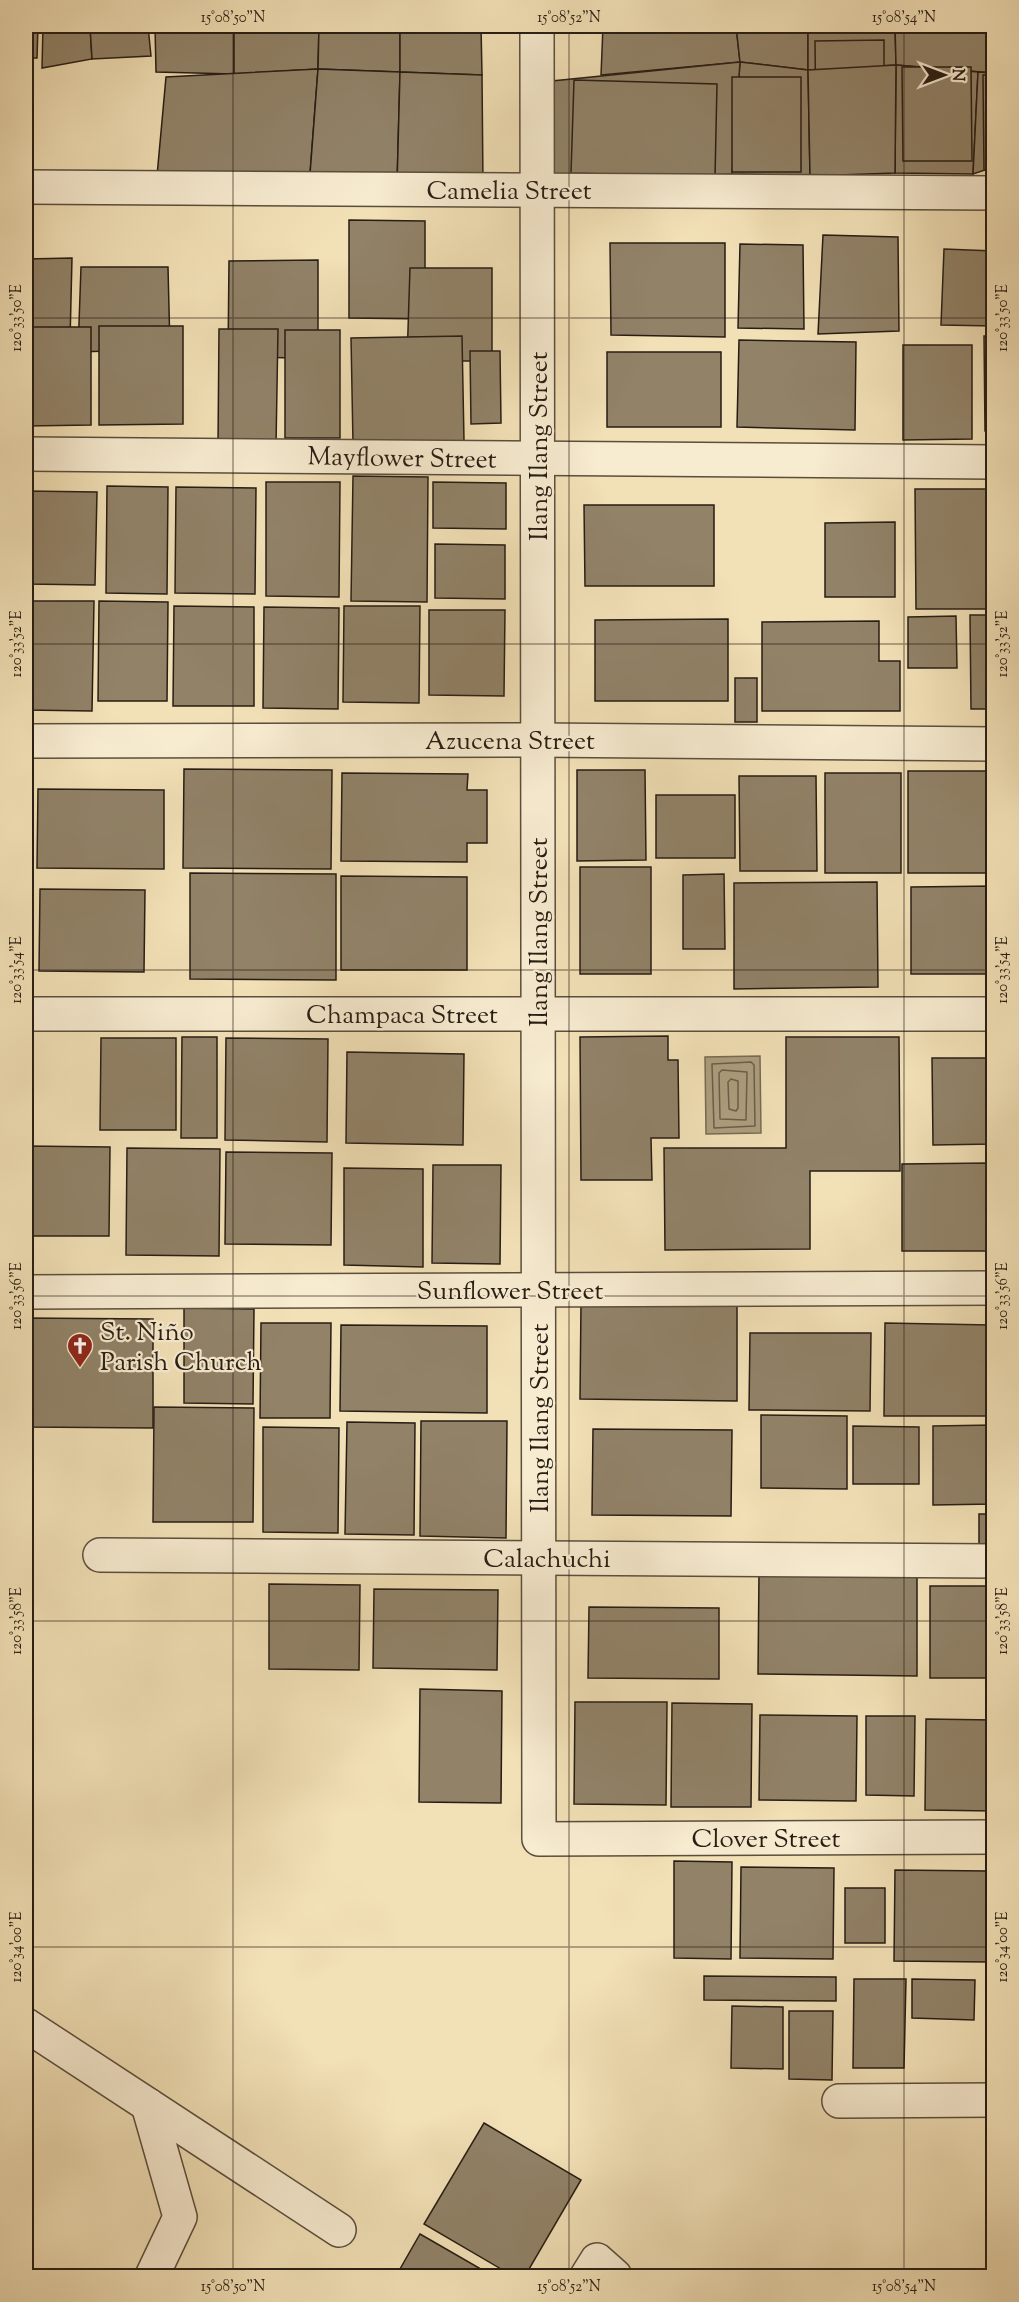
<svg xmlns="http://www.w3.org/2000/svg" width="1019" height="2302" viewBox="0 0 1019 2302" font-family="'Sorts Mill Goudy',serif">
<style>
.water{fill:#ad9e7f;stroke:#776a54;stroke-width:1.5}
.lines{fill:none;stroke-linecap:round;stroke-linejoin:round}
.shore{stroke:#6a5e4a;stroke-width:1.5}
.building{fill:#918268;stroke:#271d14;stroke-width:1.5}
.minor-casing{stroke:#5a4e3c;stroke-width:36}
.minor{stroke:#f7ebd0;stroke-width:33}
.ticks{fill:none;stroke:#271d14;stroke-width:1.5;stroke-opacity:0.45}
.labels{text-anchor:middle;stroke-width:4.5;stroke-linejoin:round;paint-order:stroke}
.street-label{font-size:26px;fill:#271d14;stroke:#f7ebd0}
.poi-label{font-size:26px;fill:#271d14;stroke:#f7ebd0;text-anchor:start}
.neatline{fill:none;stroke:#271d14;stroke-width:2}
.ticks-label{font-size:15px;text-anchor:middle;fill:#271d14}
</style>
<rect width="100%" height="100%" fill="#f2e0b6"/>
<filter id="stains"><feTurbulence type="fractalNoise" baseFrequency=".00333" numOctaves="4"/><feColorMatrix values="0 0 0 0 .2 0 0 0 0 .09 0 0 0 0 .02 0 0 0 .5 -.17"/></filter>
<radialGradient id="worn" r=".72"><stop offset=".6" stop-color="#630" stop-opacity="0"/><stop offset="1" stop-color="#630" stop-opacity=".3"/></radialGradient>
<path class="water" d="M760,1056l1,77 -55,1 -1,-77z"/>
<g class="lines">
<g class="shore">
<path d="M751,1062l3,3 1,61 -41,2 -2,-64z"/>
<path d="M722,1070l25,2 -1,48 -26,-1 -1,-46z"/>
<path d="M731,1079l7,2v27l-2,3 -7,-2 -1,-27z"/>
</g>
</g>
<g class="building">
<path d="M26,26h12l-1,32h-11z"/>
<path d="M43,26h47l2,33 -50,9z"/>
<path d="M90,26h58l3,30 -59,3z"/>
<path d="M155,26h79v48l-78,-2z"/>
<path d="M234,26h85l-1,43 -84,5z"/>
<path d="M319,26h81v46l-82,-3z"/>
<path d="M400,26h81l1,49 -82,-3z"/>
<path d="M603,26h133l4,36 -139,13z"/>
<path d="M736,26h72v44l-68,-8z"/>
<path d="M808,26h87l1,39 -88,5z"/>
<path d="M895,26h99v47l-98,-8z"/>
<path d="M884,40v95h-68l-1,-94z"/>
<path d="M740,62l68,8 2,106 -78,-2z"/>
<path d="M740,62l-8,112 -178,8 -2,-101z"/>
<path d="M896,65l82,7 -5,102 -78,-1z"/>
<path d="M896,65l-1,108 -85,3 -2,-106z"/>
<path d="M902,67h69l1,94h-69z"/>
<path d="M318,69l-8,105 -154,13 10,-110z"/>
<path d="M318,69l82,3 -3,113 -87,-11z"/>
<path d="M400,72l82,3 1,108 -86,2z"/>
<path d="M978,72l16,1v94l-21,7z"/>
<path d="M983,75h11v95h-10z"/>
<rect x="732" y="77" width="69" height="95"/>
<path d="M574,80l143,4 -2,93 -144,-4z"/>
<path d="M349,220l76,1v98l-76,-1z"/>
<path d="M823,235l75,2 1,94 -81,3z"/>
<path d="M610,243h115v94l-114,-2z"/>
<path d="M740,244l63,1 1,84 -66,-1z"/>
<path d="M944,249l50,2v75l-53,-1z"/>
<path d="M72,258l-2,83h-44v-82z"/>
<path d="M318,260v99l-90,-3 1,-95z"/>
<path d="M81,267h87l2,82 -92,3z"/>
<path d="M410,268h82v93h-85z"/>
<path d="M99,326h84v98l-84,1z"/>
<path d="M26,327h65v98l-65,1z"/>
<path d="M219,329h59l-2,117 -58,-1z"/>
<rect x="285" y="330" width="55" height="108"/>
<path d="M462,336l2,105 -111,2 -2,-105z"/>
<path d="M984,336h10v95h-9z"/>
<path d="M739,340l117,2 -1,88 -118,-3z"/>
<path d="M903,345h69v94l-69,1z"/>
<path d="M470,351h30l1,72 -30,1z"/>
<rect x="607" y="352" width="114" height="75"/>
<path d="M353,476l75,1 -1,125 -76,-1z"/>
<path d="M266,482h74l-1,115 -73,-1z"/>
<path d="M433,482l73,1v46l-73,-1z"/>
<path d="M107,486l61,1 -1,107 -61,-1z"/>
<path d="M176,487l80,1 -1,106 -80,-1z"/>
<path d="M915,489h79v120h-78z"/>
<path d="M26,491l71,1 -2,93 -69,-1z"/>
<path d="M584,505h130v81h-129z"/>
<path d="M895,522v75h-70v-74z"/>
<path d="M435,544l70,1v54l-70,-1z"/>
<path d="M26,601h68l-2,110 -66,-1z"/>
<path d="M99,601l69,1 -1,99h-69z"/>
<path d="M174,606l80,1v99h-81z"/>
<path d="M344,606h76l-1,97 -76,-1z"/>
<path d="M264,607l75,1 -1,101 -75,-1z"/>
<path d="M429,610h76l-1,86 -75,-1z"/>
<path d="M970,615h24v94h-23z"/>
<path d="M956,616l1,52h-49v-51z"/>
<path d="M728,619v82h-133v-81z"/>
<path d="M879,621v40h21v50h-138v-89z"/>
<rect x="735" y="678" width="22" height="44"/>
<path d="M184,769l148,1 -1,99 -148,-1z"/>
<path d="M577,770h68l1,90 -69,1z"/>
<rect x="908" y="771" width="86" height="102"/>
<path d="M342,773l126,1 -1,16h20v53h-20v19l-126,-1z"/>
<rect x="825" y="773" width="76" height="100"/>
<path d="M739,776h77l1,95h-77z"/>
<path d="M38,789l126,1v79l-127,-1z"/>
<rect x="656" y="795" width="79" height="63"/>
<rect x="580" y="867" width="71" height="107"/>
<path d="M190,873l146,1v106l-146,-1z"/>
<path d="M724,874l1,75h-42v-74z"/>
<path d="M341,876l126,1v93h-126z"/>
<path d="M877,882l1,105 -144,2v-106z"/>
<path d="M994,886v88h-83v-87z"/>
<path d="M40,889l105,1 -1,82 -105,-1z"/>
<path d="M668,1036v24h10l1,78h-28l1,42h-71l-1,-143z"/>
<path d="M182,1037h35v101h-36z"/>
<path d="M786,1037h113l1,134h-90v78l-145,1 -1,-102h122z"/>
<path d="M101,1038h75v92h-76z"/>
<path d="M226,1038l102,1 -1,103 -102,-2z"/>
<path d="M347,1052l117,2 -1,91 -117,-2z"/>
<path d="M932,1058h62v86l-61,1z"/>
<path d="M26,1146l84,1 -1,89h-83z"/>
<path d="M127,1148l93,1 -1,107 -93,-1z"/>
<path d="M226,1152l106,1 -1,92 -106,-1z"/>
<path d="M988,1163v88h-86v-87z"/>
<path d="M433,1165h68l-1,99 -68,-1z"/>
<path d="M344,1168l79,1v98l-79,-2z"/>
<path d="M581,1303l156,2v96l-157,-2z"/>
<path d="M184,1308l70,1 -1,95 -69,-1z"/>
<path d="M26,1318l127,1v109l-127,-1z"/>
<path d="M261,1323h70l-1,95h-70z"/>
<path d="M885,1323l106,2v91h-107z"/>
<path d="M341,1325l146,1v87l-147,-2z"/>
<path d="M750,1333h121l-1,78 -121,-1z"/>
<path d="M154,1407l100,1 -1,114h-100z"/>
<path d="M761,1415l86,1v73l-86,-1z"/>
<path d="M421,1421h86l-1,117 -86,-2z"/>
<path d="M347,1422l68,1 -1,112 -69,-1z"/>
<path d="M994,1425v79l-61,1v-79z"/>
<path d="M853,1426l66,1v57h-66z"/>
<path d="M263,1427l76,1 -1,105 -75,-1z"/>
<path d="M593,1429l139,1 -1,86 -139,-1z"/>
<rect x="979" y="1514" width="15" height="30"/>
<path d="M759,1572l158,1v103l-159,-2z"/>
<path d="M269,1584l91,1 -1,85 -90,-1z"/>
<rect x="930" y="1586" width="64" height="92"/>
<path d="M374,1589l124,1 -1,80 -124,-2z"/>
<path d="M589,1607l130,1v71l-131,-1z"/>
<path d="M420,1689l82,2 -1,112 -82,-1z"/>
<path d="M575,1702h92l-1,103 -92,-1z"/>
<path d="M672,1703l80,1 -1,103h-80z"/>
<path d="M760,1715l97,1 -1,85 -97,-1z"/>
<path d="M866,1716h49l-1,80 -48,-1z"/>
<path d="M926,1719l68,1v91l-69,-1z"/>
<path d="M674,1861l58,1 -1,97 -57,-1z"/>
<path d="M741,1867l93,1 -1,91 -93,-1z"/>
<path d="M895,1870l94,1 -1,91 -94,-1z"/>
<rect x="845" y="1888" width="40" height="55"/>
<path d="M704,1976l132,1v24l-132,-1z"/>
<path d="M854,1979h52l-2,89h-51z"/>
<path d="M912,1979l63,1 -1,40 -62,-2z"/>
<path d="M732,2006l51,1v62l-52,-1z"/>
<path d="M789,2011h44l-1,69 -43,-1z"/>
<path d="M484,2123l97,57 -56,96h-12l-89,-52z"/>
<path d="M420,2234l73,42h-97z"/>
</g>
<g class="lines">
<defs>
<g id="minor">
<path d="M537,26l2,1813 455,-2"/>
<path d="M26,187l968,6"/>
<path d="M26,454l968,8"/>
<path d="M26,741l512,-1 456,4"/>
<path d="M26,1014h968"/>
<path d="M26,1292l968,-4"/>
<path d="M100,1555l894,6"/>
<path d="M26,2025l313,205"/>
<path d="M839,2101l155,-1"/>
<path d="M148,2105l32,112 -28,59"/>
<path d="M587,2276l10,-16 18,16"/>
</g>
</defs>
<use href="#minor" class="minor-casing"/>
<use href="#minor" class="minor"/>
</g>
<path class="ticks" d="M233,26v2250M569,26v2250M904,26v2250M26,318h968M26,644h968M26,970h968M26,1296h968M26,1621h968M26,1947h968M26,2273h968"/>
<defs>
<symbol id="church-pin" viewBox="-11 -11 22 30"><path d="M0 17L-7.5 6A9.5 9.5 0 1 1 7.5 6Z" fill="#8f2418" stroke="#f7ebd0"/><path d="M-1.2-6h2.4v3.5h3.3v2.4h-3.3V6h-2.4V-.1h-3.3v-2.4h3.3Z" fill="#fff"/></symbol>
</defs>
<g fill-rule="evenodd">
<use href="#church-pin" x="65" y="1331" width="30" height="40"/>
</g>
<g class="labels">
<g class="street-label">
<text x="509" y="199">Camelia Street</text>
<text transform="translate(538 446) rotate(-90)" y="9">Ilang Ilang Street</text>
<text transform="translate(402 457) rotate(1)" y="9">Mayflower Street</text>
<text x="510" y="749">Azucena Street</text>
<text transform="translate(538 932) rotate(-90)" y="9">Ilang Ilang Street</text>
<text x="402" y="1023">Champaca Street</text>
<text x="510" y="1299">Sunflower Street</text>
<text transform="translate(539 1418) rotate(-90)" y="9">Ilang Ilang Street</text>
<text x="547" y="1567">Calachuchi</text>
<text x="766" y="1847">Clover Street</text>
</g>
<g class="poi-label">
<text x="100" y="1340">St. Niño<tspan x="100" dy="30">Parish Church</tspan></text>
</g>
</g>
<rect width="1019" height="2302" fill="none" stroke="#f2e0b6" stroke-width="66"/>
<g transform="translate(944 75) rotate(90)" stroke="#f7ebd0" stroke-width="4.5" paint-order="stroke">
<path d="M0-4.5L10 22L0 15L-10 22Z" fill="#271d14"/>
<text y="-9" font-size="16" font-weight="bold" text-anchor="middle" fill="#271d14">N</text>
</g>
<rect x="33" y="33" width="953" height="2236" class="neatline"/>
<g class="ticks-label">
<text x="233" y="22">15°08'50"N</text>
<text x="569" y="22">15°08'52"N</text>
<text x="904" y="22">15°08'54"N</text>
<text transform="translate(1002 318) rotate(-90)" y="5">120°33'50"E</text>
<text transform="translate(16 318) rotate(-90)" y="5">120°33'50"E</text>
<text transform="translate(16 644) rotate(-90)" y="5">120°33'52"E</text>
<text transform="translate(1002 644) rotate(-90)" y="5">120°33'52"E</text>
<text transform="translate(1002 970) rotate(-90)" y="5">120°33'54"E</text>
<text transform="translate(16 970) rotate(-90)" y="5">120°33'54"E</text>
<text transform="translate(1002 1296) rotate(-90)" y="5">120°33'56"E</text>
<text transform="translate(16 1296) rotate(-90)" y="5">120°33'56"E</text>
<text transform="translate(1002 1621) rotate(-90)" y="5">120°33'58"E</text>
<text transform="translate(16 1621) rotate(-90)" y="5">120°33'58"E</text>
<text transform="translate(16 1947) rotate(-90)" y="5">120°34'00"E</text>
<text transform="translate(1002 1947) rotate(-90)" y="5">120°34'00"E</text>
<text x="233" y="2291">15°08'50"N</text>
<text x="569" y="2291">15°08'52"N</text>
<text x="904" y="2291">15°08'54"N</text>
</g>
<rect width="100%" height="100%" filter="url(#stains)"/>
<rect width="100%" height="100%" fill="url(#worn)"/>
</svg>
